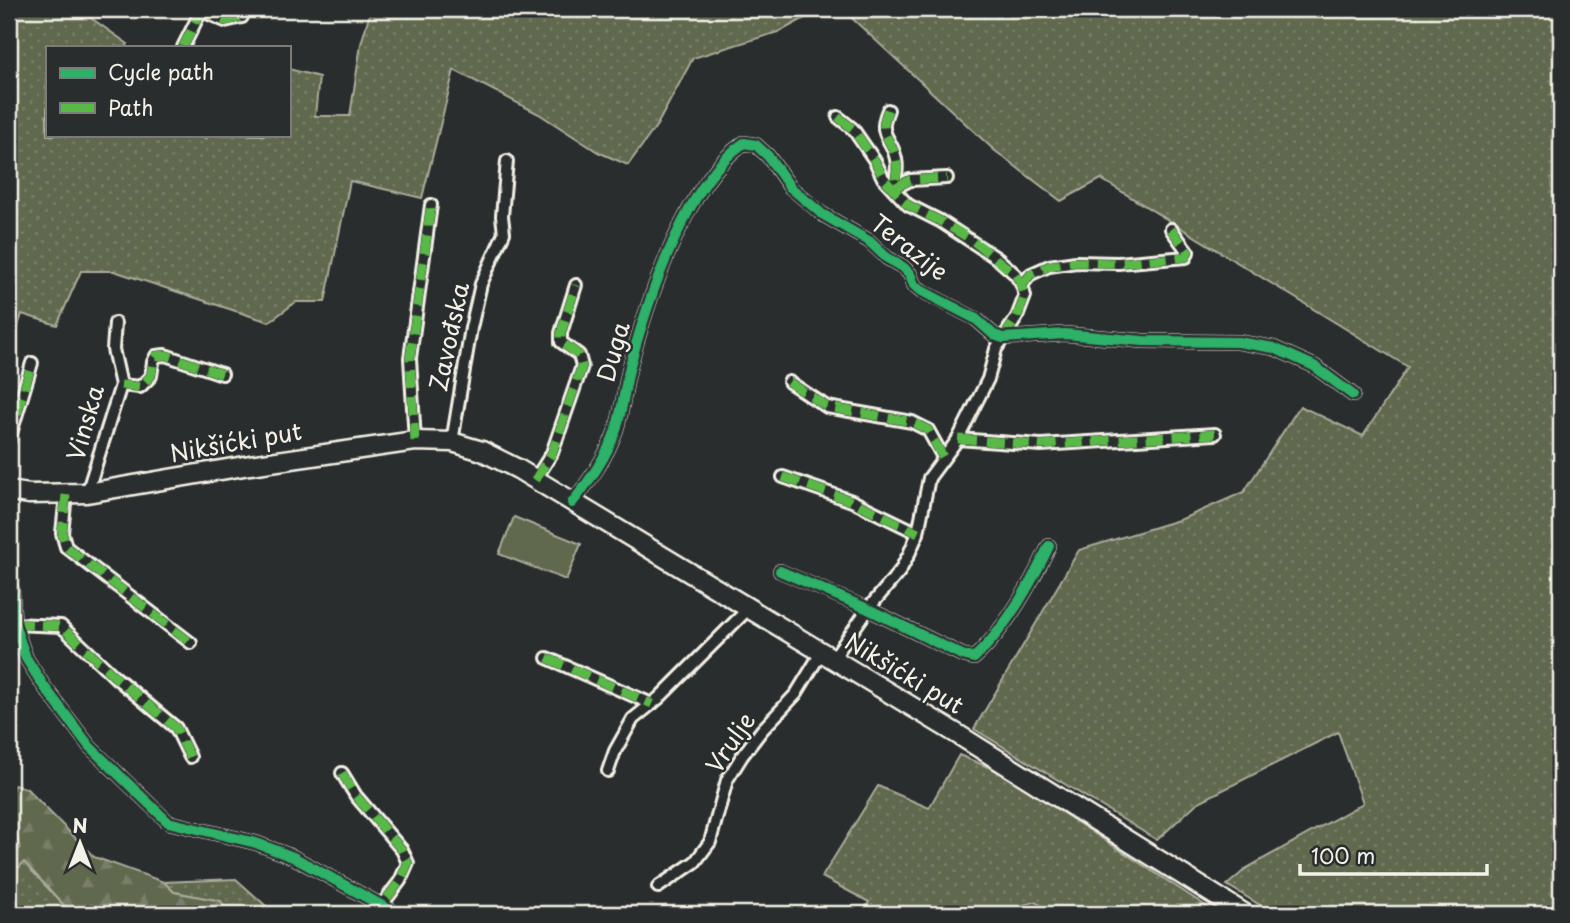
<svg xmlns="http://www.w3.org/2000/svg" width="1570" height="923" viewBox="0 0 1570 923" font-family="'Playpen Sans',sans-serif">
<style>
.grass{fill:url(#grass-dots);stroke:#aaac9b;stroke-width:2}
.forest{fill:url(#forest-firs);stroke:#aaac9b;stroke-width:2}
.pitch{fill:#61684e;stroke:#aaac9b;stroke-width:2}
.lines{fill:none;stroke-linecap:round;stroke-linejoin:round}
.minor-casing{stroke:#f4f1e8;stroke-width:16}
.primary-casing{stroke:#f4f1e8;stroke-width:23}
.minor{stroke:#2a2d2e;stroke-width:10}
.primary{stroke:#2a2d2e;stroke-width:18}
.quiet{stroke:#58b947;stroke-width:9;stroke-dasharray:18 9;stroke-linecap:butt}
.cycleway-casing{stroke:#2a2d2e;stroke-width:15}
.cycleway{stroke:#2db169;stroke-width:10}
.labels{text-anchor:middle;stroke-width:5;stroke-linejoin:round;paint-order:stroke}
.street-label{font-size:24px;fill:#f4f1e8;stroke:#2a2d2e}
</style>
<defs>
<pattern id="grass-dots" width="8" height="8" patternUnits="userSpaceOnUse" patternTransform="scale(1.75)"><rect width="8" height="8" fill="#61684e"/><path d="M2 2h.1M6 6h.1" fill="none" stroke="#787e68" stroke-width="1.8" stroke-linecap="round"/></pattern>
<pattern id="forest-firs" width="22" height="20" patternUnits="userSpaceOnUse" patternTransform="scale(1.75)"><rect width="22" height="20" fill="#61684e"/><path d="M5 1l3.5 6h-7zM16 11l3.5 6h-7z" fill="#787e68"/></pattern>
</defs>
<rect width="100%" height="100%" fill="#2a2d2e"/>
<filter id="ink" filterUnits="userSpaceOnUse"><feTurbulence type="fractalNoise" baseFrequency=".0143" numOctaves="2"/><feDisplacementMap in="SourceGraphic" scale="14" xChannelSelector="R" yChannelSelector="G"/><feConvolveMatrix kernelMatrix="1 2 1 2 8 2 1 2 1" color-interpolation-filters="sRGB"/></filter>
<g filter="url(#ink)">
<g class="grass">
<path d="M9,9h69l50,35 -2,3h-79v88h148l11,4 2,-4h81v-66l30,8 -4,39h35l11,-72 10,-35h450l-40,22 -88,27 -36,67 -29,40 -30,-13 -59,-38 -85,-44 -32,128 -72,-17 -25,121h-29l-27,20 -155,-51h-33l-24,54 -35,-11 -13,40z"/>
<path d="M842,9h719v905h-286l-48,-29 20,-17 116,-65 -25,-71 -141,71 -40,37 -183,-111 105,-179 103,-31 62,-27 56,-86 63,30 45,-69 -307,-188 -40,22 -67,-51z"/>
<path d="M959,755l41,17 206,134 5,8h-154l-22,-12 -27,7 -3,5h-143l7,-12 -47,-25 56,-91 51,22z"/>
<path d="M23,861l49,53h-63v-36z"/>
<path d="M236,879l39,35h-47l-8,-13 -46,-9 -10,-10z"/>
</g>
<path class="forest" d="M14,785l13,4 67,68 70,25 10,10 47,9 7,13h-156l-48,-52 -15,16v-16l11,-14c-6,-26 -19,-34 -6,-63z"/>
<path class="pitch" d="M514,517l67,27 -15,36 -67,-26z"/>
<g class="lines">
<defs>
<g id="minor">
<path d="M198,9l27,12 17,-4"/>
<path d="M183,47l18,-36"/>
<path d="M888,110c-11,26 3,26 8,49 2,9 0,20 -2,29"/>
<path d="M894,188l16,-8 37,-2"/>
<path d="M1022,285l9,-11 18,-8 27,-4 42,1 68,-6 2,-5 -17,-23"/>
<path d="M789,382l38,25 85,15 16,8 15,27"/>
<path d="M121,385l19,2 11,-11 2,-14 3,-6 9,-1 57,19"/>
<path d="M958,439l83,6 174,-11"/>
<path d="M9,440l23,-77"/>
<path d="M415,441l-5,-83 21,-153"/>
<path d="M452,442l19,-114 10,-44 23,-51 -2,-17 5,-55"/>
<path d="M783,477l69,24 66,32"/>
<path d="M535,480l17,-27 30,-87 -3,-11 -18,-13v-9l15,-48"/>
<path d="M87,493l34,-108 -8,-36 2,-26"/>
<path d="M66,495l-4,38 4,14 125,96"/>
<path d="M572,503c18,-23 34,-45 44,-73 7,-22 9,-46 15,-68 18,-65 56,-181 113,-219l12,2 12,11 22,31 32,27 47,27 18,17 16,9 7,7 4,11 8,6 54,28 18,16 9,3 62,-4 78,7 95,1 36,6 40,18 39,29"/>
<path d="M780,571l88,38 94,46 12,3c32,-29 56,-72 75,-112"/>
<path d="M9,583l3,7 2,34 12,34 17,27 47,62 78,75 88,21 37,14 104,57"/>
<path d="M14,624l47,2 54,51 61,51 14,29"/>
<path d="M547,658l105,46"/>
<path d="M832,660l36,-51 32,-38 9,-17 9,-21 11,-55 29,-39 30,-60 8,-30 21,-32 8,-21 -3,-11 -7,-11 -17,-15 -58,-38 -32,-16 -25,-27 -8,-17 -22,-32 -15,-12"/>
<path d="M608,771l7,-20 18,-32 26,-21 89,-89"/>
<path d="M342,773l14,23 46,54 6,13 -8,18 -19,25"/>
<path d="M658,887l37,-25 15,-20 17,-62 15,-24 20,-26 34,-36 25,-41"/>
</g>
<path id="primary" d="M9,491l20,3 58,-1 163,-28 165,-24 37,1 30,9 36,18 436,263 291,182"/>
</defs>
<use href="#minor" class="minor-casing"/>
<use href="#primary" class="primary-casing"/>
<use href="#minor" class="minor"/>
<use href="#primary" class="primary"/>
<g class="quiet">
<path d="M198,9l27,12 17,-4"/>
<path d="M183,47l18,-36"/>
<path d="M888,110c-11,26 3,26 8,49 2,9 0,20 -2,29"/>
<path d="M838,117l15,12 22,32 8,17 25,27 32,16 32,19 43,34 7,11 3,11 -8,21 -14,21"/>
<path d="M894,188l16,-8 37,-2"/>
<path d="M1022,285l9,-11 18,-8 27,-4 42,1 68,-6 2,-5 -17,-23"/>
<path d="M789,382l38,25 85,15 16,8 15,27"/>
<path d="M121,385l19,2 11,-11 2,-14 3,-6 9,-1 57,19"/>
<path d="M958,439l83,6 174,-11"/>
<path d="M9,440l23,-77"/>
<path d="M415,441l-5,-83 21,-153"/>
<path d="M783,477l69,24 66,32"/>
<path d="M535,480l17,-27 30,-87 -3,-11 -18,-13v-9l15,-48"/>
<path d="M66,495l-4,38 4,14 125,96"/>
<path d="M14,624l47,2 54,51 61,51 14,29"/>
<path d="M547,658l105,46"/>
<path d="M342,773l14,23 46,54 6,13 -8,18 -19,25"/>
</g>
<defs>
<g id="cycleway">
<path d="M572,503c18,-23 34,-45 44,-73 7,-22 9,-46 15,-68 18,-65 56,-181 113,-219l12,2 12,11 22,31 32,27 47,27 18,17 16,9 7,7 4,11 8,6 54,28 18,16 9,3 62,-4 78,7 95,1 36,6 40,18 39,29"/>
<path d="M780,571l88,38 94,46 12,3c32,-29 56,-72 75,-112"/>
<path d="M9,583l3,7 2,34 12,34 17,27 47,62 78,75 88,21 37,14 104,57"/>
</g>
</defs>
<use href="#cycleway" class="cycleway-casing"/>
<use href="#cycleway" class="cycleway"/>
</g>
</g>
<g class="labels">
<g class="street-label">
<text transform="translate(909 248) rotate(38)" y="8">Terazije</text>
<text transform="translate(450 337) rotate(-78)" y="8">Zavođska</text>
<text transform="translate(614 352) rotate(-74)" y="8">Duga</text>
<text transform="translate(86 423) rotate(-74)" y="8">Vinska</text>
<text transform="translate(236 443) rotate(-10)" y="8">Nikšićki put</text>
<text transform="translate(904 674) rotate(31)" y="8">Nikšićki put</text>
<text transform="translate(731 743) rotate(-56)" y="8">Vrulje</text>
</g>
</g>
<rect width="1570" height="923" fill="none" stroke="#2a2d2e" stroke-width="35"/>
<rect x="18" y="18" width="1535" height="888" fill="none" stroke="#f4f1e8" stroke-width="2.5" filter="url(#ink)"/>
<rect x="46" y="46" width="245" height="91" fill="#2a2d2e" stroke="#7b7b78" stroke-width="2"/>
<rect x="60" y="68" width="35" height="10" fill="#2db169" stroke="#7b7b78" stroke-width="2"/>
<text x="108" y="80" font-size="21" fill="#f4f1e8">Cycle path</text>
<rect x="60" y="103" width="35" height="10" fill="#58b947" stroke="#7b7b78" stroke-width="2"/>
<text x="108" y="116" font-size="21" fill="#f4f1e8">Path</text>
<g transform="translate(80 843)" stroke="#2a2d2e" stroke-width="5" paint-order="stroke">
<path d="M0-5L12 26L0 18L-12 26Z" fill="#f4f1e8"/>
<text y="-10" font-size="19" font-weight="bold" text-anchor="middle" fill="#f4f1e8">N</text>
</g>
<path d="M1300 864v10h187v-10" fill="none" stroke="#f4f1e8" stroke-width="3.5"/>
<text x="1311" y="864" font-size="21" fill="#f4f1e8" stroke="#2a2d2e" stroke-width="5" paint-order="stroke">100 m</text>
</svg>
